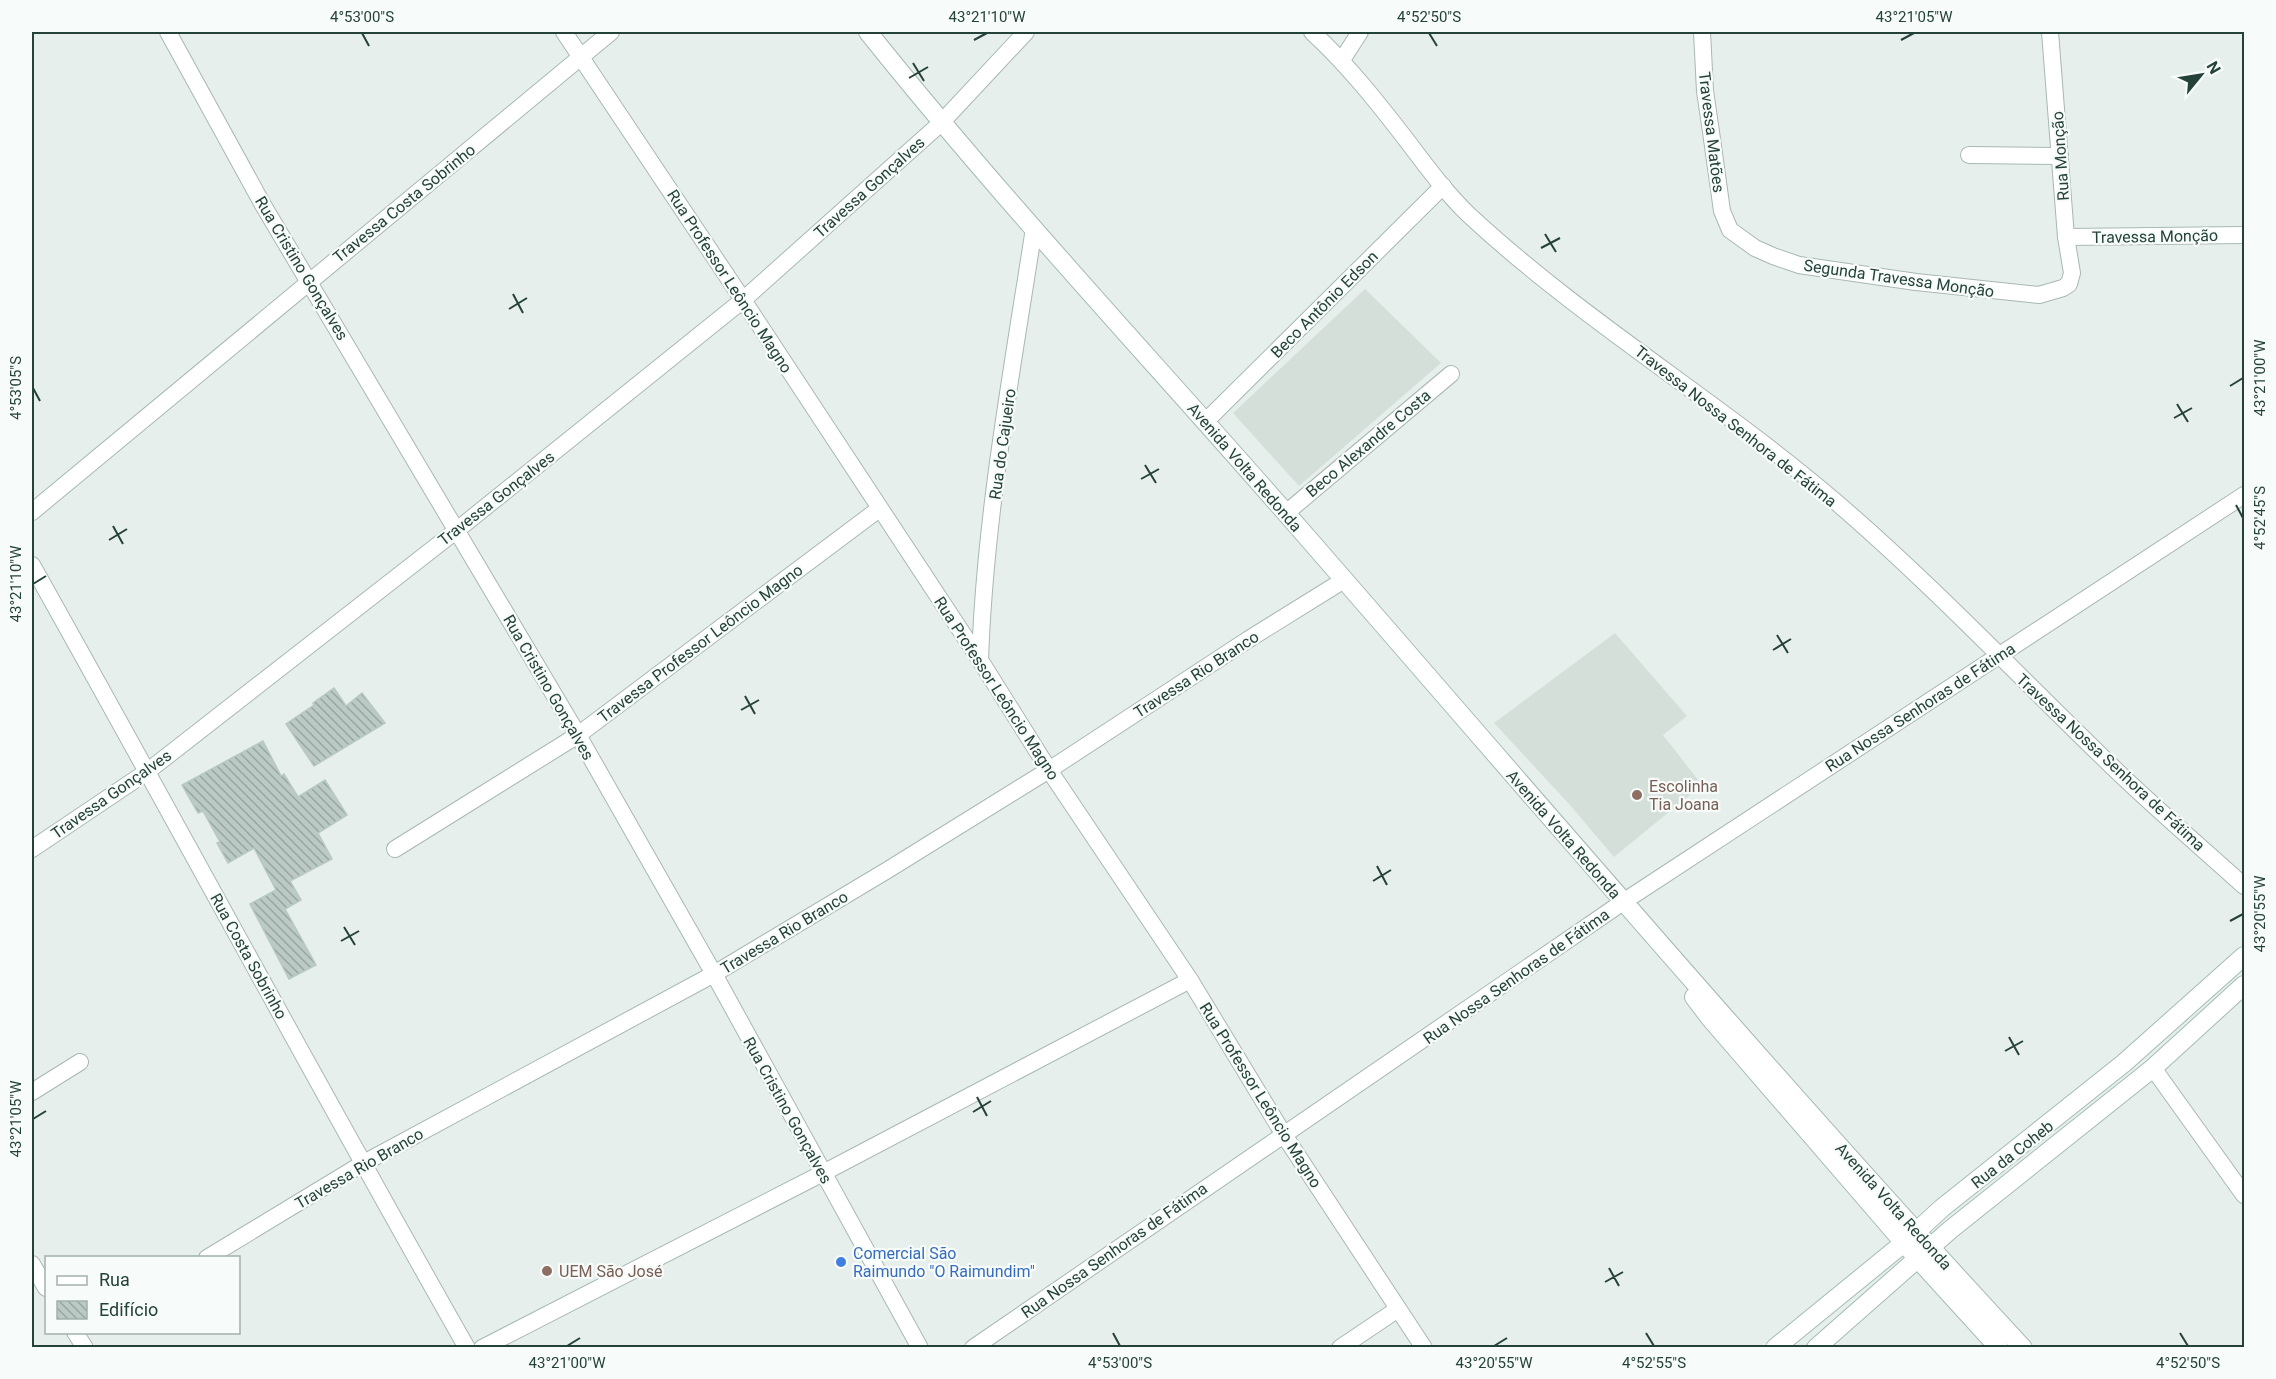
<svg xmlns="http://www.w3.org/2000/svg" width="2276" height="1379" viewBox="0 0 2276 1379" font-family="Roboto,sans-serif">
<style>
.built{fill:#d4dfda}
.building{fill:url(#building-back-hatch);stroke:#b8c9c2;stroke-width:1.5}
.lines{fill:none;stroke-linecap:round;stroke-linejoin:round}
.street-casing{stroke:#a8b8b2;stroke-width:18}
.secondary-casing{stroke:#a4bbb3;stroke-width:20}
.street{stroke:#fff;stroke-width:16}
.secondary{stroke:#fff;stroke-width:18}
.ticks{fill:none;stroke:#24423a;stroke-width:2}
.education-dot{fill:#8d6e63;stroke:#f7fbf9;stroke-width:2}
.shop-dot{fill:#3f7fe0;stroke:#f7fbf9;stroke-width:2}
.labels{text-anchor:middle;stroke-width:4.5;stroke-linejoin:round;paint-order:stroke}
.street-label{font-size:16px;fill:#24423a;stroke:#f7fbf9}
.education-label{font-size:16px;fill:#785e54;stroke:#f7fbf9;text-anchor:start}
.shop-label{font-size:16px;fill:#366cbe;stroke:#f7fbf9;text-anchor:start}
.neatline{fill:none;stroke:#24423a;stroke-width:2}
.ticks-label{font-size:15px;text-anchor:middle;fill:#24423a}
</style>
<defs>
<pattern id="building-back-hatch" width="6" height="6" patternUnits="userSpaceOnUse" patternTransform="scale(1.5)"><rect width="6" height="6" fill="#bbcac4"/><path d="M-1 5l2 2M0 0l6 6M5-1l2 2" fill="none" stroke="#98a6a0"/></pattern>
</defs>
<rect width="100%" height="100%" fill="#e6efeb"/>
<g class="built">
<path d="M1365,289l76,74 -142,123 -66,-73z"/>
<path d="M1615,633l72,83 -24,19 39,50 -88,72 -44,-52 -76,-82z"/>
</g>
<g class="building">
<path d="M334,688l12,18 16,-13 23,30 -71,43 -28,-42 28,-19 -1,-2z"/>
<path d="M263,741l18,35 3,-2 14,23 27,-17 22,35 -29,18 14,26 -42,22 11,19 -16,9 31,56 -27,14 -39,-75 26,-14 -22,-42 -26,15 -11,-20 3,-1 -17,-31 -5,2 -16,-28z"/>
</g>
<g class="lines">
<defs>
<g id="street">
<path d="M168,32l95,173 315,530 136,239 206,374"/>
<path d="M564,32l179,268 237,360 69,110 141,210 94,155 140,213"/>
<path d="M1312,32c36,33 66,71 96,110 19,25 38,51 61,73 114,106 249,186 367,287 100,86 190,182 285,273 40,38 82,74 123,111"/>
<path d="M1702,32l3,59 6,41 11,79 8,19 25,18 18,8 26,9 117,17 123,13 24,-7 6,-4 3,-11 -6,-36 -16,-205"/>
<path d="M1342,60l18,-28"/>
<path d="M1969,155l91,1"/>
<path d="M2066,237l178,-2"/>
<path d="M1206,421l237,-235"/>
<path d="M32,512l579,-480"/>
<path d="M1286,513l165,-139"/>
<path d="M32,565c146,260 287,523 435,783"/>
<path d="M980,660c5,-145 32,-289 54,-432"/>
<path d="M32,849l116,-78 309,-241 286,-230 198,-177 85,-91"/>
<path d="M395,849l183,-114 301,-226"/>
<path d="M2153,1068l91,127"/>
<path d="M32,1092l48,-30"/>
<path d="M207,1258l155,-94 352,-190 172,-103 163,-101 200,-131 95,-59"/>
<path d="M32,1264l14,24"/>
<path d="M75,1332l10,16"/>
<path d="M482,1348l341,-175 367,-193"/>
<path d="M973,1348l650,-446 621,-407"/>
<path d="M1340,1348l58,-39"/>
</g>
<g id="secondary">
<path d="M868,32c139,174 292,336 438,504 237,272 471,547 717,812"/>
<path d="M1694,997l16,21 208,241 81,89"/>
<path d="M1775,1348l130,-106 37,-34 182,-145 120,-107"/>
<path d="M1816,1348l134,-118 203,-162 91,-83"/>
</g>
</defs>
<use href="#street" class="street-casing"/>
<use href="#secondary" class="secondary-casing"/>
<use href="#street" class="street"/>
<use href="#secondary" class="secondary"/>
</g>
<path class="ticks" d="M362,33l7,13M1429,33l8,13M974,40l13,-7M1901,40l13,-7M913,63l11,18M909,78l19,-11M1545,234l11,18M1541,248l19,-10M513,294l10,19M509,309l18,-11M2230,386l13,-8M33,388l7,13M2177,404l11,18M2174,418l18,-10M1145,465l11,18M1141,479l18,-10M2236,505l7,13M113,526l10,18M109,540l18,-11M33,584l13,-8M1777,635l11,18M1773,650l18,-11M745,696l10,18M741,710l18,-10M1377,866l10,19M1373,881l18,-11M2230,921l13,-7M344,927l11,18M341,941l18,-10M2009,1037l10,18M2005,1051l18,-10M977,1097l10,19M973,1112l18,-11M33,1119l13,-8M1609,1268l10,18M1605,1282l18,-10M1113,1333l7,13M1646,1333l8,13M2180,1333l8,13M567,1346l13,-8M1494,1346l13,-8"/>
<g class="education-dot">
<circle cx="1637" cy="795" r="6"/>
<circle cx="547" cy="1271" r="6"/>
</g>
<circle class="shop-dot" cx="841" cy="1262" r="6"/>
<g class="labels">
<g class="street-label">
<text transform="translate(1712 132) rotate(83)" y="6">Travessa Matões</text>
<text transform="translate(2060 156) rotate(-94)" y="6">Rua Monção</text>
<text transform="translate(869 187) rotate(-42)" y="6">Travessa Gonçalves</text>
<text transform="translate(404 203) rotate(-39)" y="6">Travessa Costa Sobrinho</text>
<text transform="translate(2155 236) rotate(-1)" y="6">Travessa Monção</text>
<text transform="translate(302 268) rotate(59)" y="6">Rua Cristino Gonçalves</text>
<text transform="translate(1899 278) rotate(8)" y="6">Segunda Travessa Monção</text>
<text transform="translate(730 281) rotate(57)" y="6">Rua Professor Leôncio Magno</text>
<text transform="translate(1324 304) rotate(-45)" y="6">Beco Antônio Edson</text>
<text transform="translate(1736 426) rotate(38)" y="6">Travessa Nossa Senhora de Fátima</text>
<text transform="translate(1368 443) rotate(-40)" y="6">Beco Alexandre Costa</text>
<text transform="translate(1002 444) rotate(-82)" y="6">Rua do Cajueiro</text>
<text transform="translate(1245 467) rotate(49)" y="6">Avenida Volta Redonda</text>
<text transform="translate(496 498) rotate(-38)" y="6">Travessa Gonçalves</text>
<text transform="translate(700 643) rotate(-37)" y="6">Travessa Professor Leôncio Magno</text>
<text transform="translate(1196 674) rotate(-33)" y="6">Travessa Rio Branco</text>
<text transform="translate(549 687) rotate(60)" y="6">Rua Cristino Gonçalves</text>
<text transform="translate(997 688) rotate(57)" y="6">Rua Professor Leôncio Magno</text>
<text transform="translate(1920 707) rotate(-33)" y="6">Rua Nossa Senhoras de Fátima</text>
<text transform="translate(2111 762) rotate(43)" y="6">Travessa Nossa Senhora de Fátima</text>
<text transform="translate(111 794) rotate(-35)" y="6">Travessa Gonçalves</text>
<text transform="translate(1564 834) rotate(49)" y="6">Avenida Volta Redonda</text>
<text transform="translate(784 932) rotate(-31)" y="6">Travessa Rio Branco</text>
<text transform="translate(249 956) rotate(61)" y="6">Rua Costa Sobrinho</text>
<text transform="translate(1516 976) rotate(-35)" y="6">Rua Nossa Senhoras de Fátima</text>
<text transform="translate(1261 1095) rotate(58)" y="6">Rua Professor Leôncio Magno</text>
<text transform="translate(788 1110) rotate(61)" y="6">Rua Cristino Gonçalves</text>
<text transform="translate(2012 1154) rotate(-38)" y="6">Rua da Coheb</text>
<text transform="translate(359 1168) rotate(-30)" y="6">Travessa Rio Branco</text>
<text transform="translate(1894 1206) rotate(48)" y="6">Avenida Volta Redonda</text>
<text transform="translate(1114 1250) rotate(-35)" y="6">Rua Nossa Senhoras de Fátima</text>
</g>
<g class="education-label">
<text x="1649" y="792">Escolinha<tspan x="1649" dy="18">Tia Joana</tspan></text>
<text x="559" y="1277">UEM São José</text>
</g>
<g class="shop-label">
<text x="853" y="1259">Comercial São<tspan x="853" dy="18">Raimundo "O Raimundim"</tspan></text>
</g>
</g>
<rect width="2276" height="1379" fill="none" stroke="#f7fbf9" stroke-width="66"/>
<rect x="45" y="1256" width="195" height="78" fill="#f7fbf9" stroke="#a3b1ad" stroke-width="1.5"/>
<rect x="57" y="1276" width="30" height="9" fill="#ffffff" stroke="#a3b1ad" stroke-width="1.5"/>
<text x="99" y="1286" font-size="18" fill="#24423a">Rua</text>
<rect x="57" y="1301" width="30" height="18" fill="url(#building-back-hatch)" stroke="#a3b1ad" stroke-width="1.5"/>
<text x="99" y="1316" font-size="18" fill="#24423a">Edifício</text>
<g transform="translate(2201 75) rotate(60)" stroke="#f7fbf9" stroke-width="4.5" paint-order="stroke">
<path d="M0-4.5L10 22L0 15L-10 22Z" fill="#24423a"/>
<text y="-9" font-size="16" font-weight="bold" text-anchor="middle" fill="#24423a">N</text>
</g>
<rect x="33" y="33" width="2210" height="1313" class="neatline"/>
<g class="ticks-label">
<text x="362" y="22">4°53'00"S</text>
<text x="987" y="22">43°21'10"W</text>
<text x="1429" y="22">4°52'50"S</text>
<text x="1914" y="22">43°21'05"W</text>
<text transform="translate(2260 378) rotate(-90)" y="5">43°21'00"W</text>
<text transform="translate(16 388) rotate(-90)" y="5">4°53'05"S</text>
<text transform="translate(2260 518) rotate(-90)" y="5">4°52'45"S</text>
<text transform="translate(16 584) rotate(-90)" y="5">43°21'10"W</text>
<text transform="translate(2260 914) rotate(-90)" y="5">43°20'55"W</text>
<text transform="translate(16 1119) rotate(-90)" y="5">43°21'05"W</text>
<text x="567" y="1368">43°21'00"W</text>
<text x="1120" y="1368">4°53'00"S</text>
<text x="1494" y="1368">43°20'55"W</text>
<text x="1654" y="1368">4°52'55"S</text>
<text x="2188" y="1368">4°52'50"S</text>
</g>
</svg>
